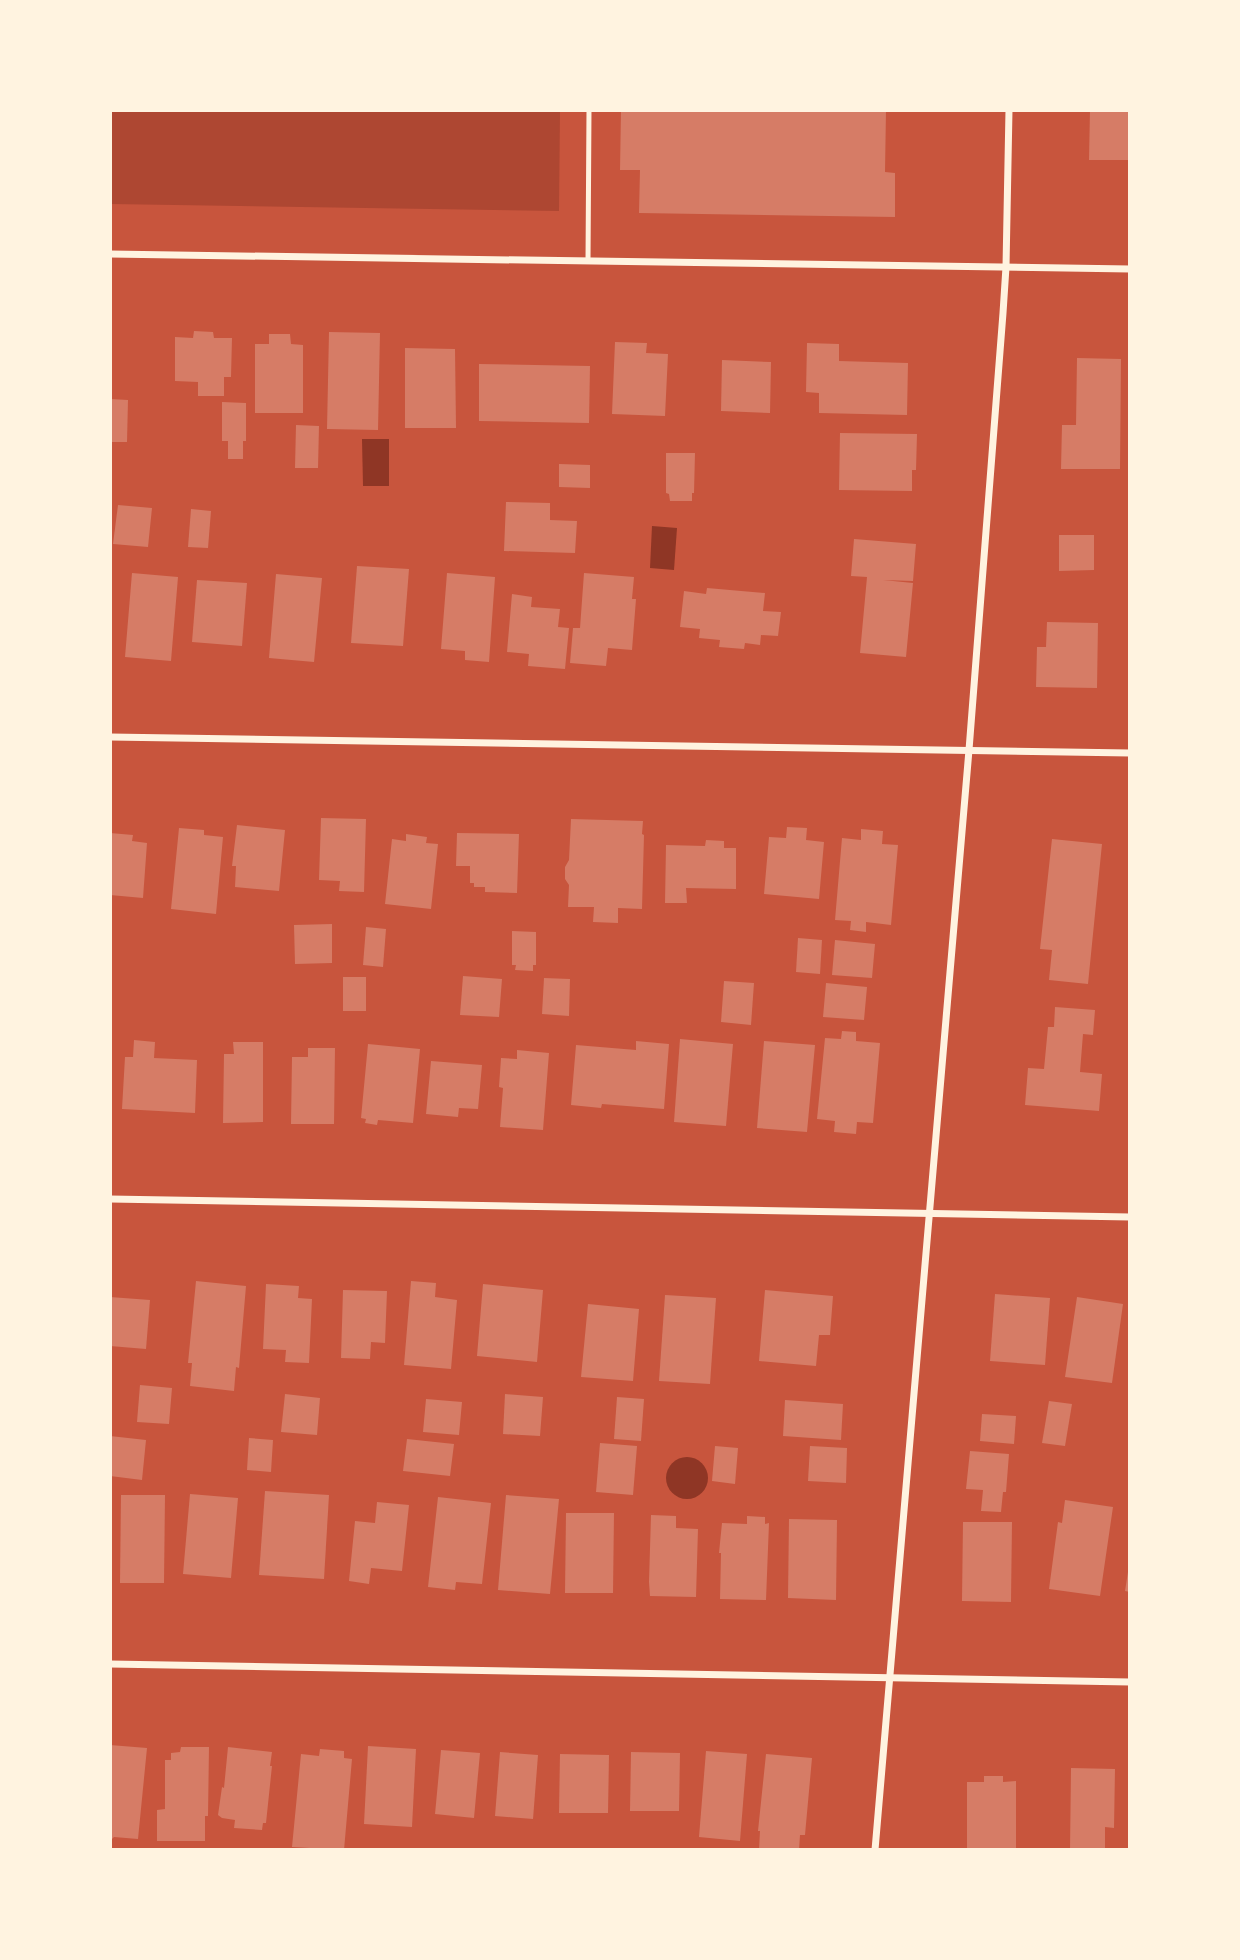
<svg xmlns="http://www.w3.org/2000/svg" width="1240" height="1960" viewBox="0 0 1240 1960" font-family="'DejaVu Sans',sans-serif">
<style>
.green{fill:#ae4732}
.water{fill:#8f3625}
.building{fill:#d67c66}
.lines{fill:none;stroke-linecap:round;stroke-linejoin:round}
.service{stroke:#fff3e0;stroke-width:5}
.minor{stroke:#fff3e0;stroke-width:7}
</style>
<rect width="100%" height="100%" fill="#c8553d"/>
<path class="green" d="M110,110h450l-1,101 -449,-7z"/>
<g class="water">
<path d="M362,439h27v47h-26z"/>
<path d="M652,526l25,2 -3,42 -24,-2z"/>
<circle cx="687" cy="1478" r="21"/>
</g>
<g class="building">
<path d="M621,110l180,2v-2h85l-1,62 10,1v44l-256,-4 1,-43h-20z"/>
<path d="M1090,110h40v50h-41z"/>
<path d="M194,331l19,1 1,6h18l-1,39h-7v19h-26v-14l-23,-1v-44l18,1z"/>
<path d="M329,332l51,1 -2,97 -51,-1z"/>
<path d="M269,334h21l1,10 12,1v68h-48v-69h14z"/>
<path d="M615,342l32,1 -1,10 22,1 -3,62 -53,-2z"/>
<path d="M807,343l32,1v17l69,2 -1,52 -88,-2v-20l-13,-1z"/>
<path d="M405,348l50,1 1,79h-51z"/>
<path d="M1077,358l44,1 -1,110h-59l1,-44h14z"/>
<path d="M722,360l49,2 -1,51 -49,-2z"/>
<path d="M479,364l111,2 -1,57 -110,-2z"/>
<path d="M110,399l18,1 -1,42h-17z"/>
<path d="M222,402l24,1v38h-3v18h-15v-18h-6z"/>
<path d="M296,425l23,1 -1,42h-23z"/>
<path d="M840,433l77,1 -1,36h-4v21l-73,-1z"/>
<path d="M666,453h29l-1,40h-2v8h-22l-1,-7 -3,-1z"/>
<path d="M559,464l31,1v23l-31,-1z"/>
<path d="M506,502l44,1v17l27,1 -2,32 -71,-2z"/>
<path d="M118,505l34,3 -4,39 -35,-3z"/>
<path d="M191,509l20,2 -3,37 -20,-1z"/>
<path d="M1059,535h35v35l-35,1z"/>
<path d="M854,539l62,5 -3,37 -30,-1 30,3 -7,74 -46,-4 7,-76 -16,-1z"/>
<path d="M357,566l52,3 -6,77 -52,-3z"/>
<path d="M132,573l46,4 -7,84 -46,-4z"/>
<path d="M447,573l48,4 -6,85 -24,-2v-9l-24,-2z"/>
<path d="M584,573l50,4 -2,22h4l-4,51 -24,-2 -2,18 -36,-3 3,-35h7z"/>
<path d="M276,574l46,4 -8,84 -45,-4z"/>
<path d="M197,580l50,3 -5,63 -50,-4z"/>
<path d="M707,588l58,5 -2,18 18,1 -3,24 -17,-1 -1,10 -15,-2 -1,6 -25,-2 1,-7 -21,-2 1,-9 -20,-2 4,-36 22,3z"/>
<path d="M512,594l20,3 -1,10 29,2 -2,18 11,1 -4,41 -37,-3 1,-12 -22,-2z"/>
<path d="M1047,622l51,1 -1,65 -61,-1 1,-40h9z"/>
<path d="M321,818l45,1 -2,73 -25,-1 1,-10 -21,-1z"/>
<path d="M571,819l72,2 -1,13 2,1 -2,74 -24,-1v15l-25,-1 1,-15h-26l1,-22 -4,-6v-12l4,-7z"/>
<path d="M237,825l48,5 -6,61 -44,-4 1,-21h-4z"/>
<path d="M787,827l20,1 -1,12 18,2 -5,57 -55,-5 5,-57 17,1z"/>
<path d="M179,828l25,2v5l19,2 -7,77 -45,-5z"/>
<path d="M861,829l22,2 -1,13 16,1 -7,80 -25,-3v10l-16,-2 1,-9 -16,-1 7,-82 19,2z"/>
<path d="M110,833l23,2 -1,6 15,2 -4,55 -33,-3z"/>
<path d="M457,833l62,1 -2,59 -32,-1v-5h-11v-4h-4v-17h-14z"/>
<path d="M406,834l21,3 -1,6 12,1 -7,65 -46,-5 7,-65 14,2z"/>
<path d="M1052,839l50,5 -14,140 -39,-4 3,-30 -12,-1z"/>
<path d="M706,840l18,1v7h12v41l-50,-1 1,15h-22l1,-58 39,1z"/>
<path d="M332,924v39l-37,1 -1,-39z"/>
<path d="M366,927l20,2 -3,38 -20,-2z"/>
<path d="M512,931l24,1v33h-3v6l-18,-1 1,-5h-4z"/>
<path d="M798,938l24,2 -2,34 -24,-2z"/>
<path d="M835,940l40,4 -3,34 -40,-3z"/>
<path d="M463,976l39,3 -3,38 -39,-2z"/>
<rect x="343" y="977" width="23" height="34"/>
<path d="M544,978l26,1 -1,37 -27,-2z"/>
<path d="M724,981l30,2 -3,42 -30,-3z"/>
<path d="M826,983l41,4 -3,33 -41,-3z"/>
<path d="M1055,1007l40,3 -2,25 -10,-1 -3,38 22,2 -3,37 -74,-6 3,-37 16,1 4,-42h6z"/>
<path d="M842,1031l14,1v9l24,2 -7,80 -16,-1 -1,12 -22,-2 1,-11 -18,-2 8,-81 16,1z"/>
<path d="M680,1039l53,5 -7,82 -52,-4z"/>
<path d="M134,1040l21,2 -1,16 43,2 -2,53 -73,-4 3,-52h8z"/>
<path d="M636,1041l33,3 -5,65 -62,-5 -1,4 -30,-3 5,-60 60,5z"/>
<path d="M764,1041l51,4 -8,87 -50,-4z"/>
<path d="M233,1042h30v80l-40,1 1,-69h10z"/>
<path d="M368,1044l52,5 -7,74 -35,-3 -1,5 -12,-2 1,-4 -5,-1z"/>
<path d="M308,1048h27l-1,76h-43l1,-67h16z"/>
<path d="M517,1050l32,3 -6,77 -43,-3 3,-39 -4,-1 2,-29 16,1z"/>
<path d="M431,1061l51,4 -4,44 -19,-1 -1,9 -32,-3z"/>
<path d="M196,1281l50,5 -7,82 -3,-1 -2,24 -44,-5 2,-23h-4z"/>
<path d="M411,1281l25,2 -1,14 22,3 -6,69 -47,-4z"/>
<path d="M266,1284l33,2 -1,12 14,1 -3,64 -24,-1 1,-12 -23,-1z"/>
<path d="M483,1284l60,6 -6,72 -60,-6z"/>
<path d="M343,1290l44,1 -2,52 -14,-1 -1,17 -29,-1z"/>
<path d="M765,1290l68,6 -3,39h-11l-3,31 -57,-5z"/>
<path d="M995,1294l55,4 -5,67 -55,-4z"/>
<path d="M665,1295l51,3 -6,86 -51,-3z"/>
<path d="M110,1297l40,3 -4,49 -36,-3z"/>
<path d="M1077,1297l46,7 -11,79 -47,-6z"/>
<path d="M588,1304l51,5 -6,72 -52,-4z"/>
<path d="M140,1385l32,3 -3,36 -32,-2z"/>
<path d="M285,1394l35,4 -3,37 -36,-3z"/>
<path d="M505,1394l38,3 -3,39 -37,-2z"/>
<path d="M617,1397l27,2 -3,42 -27,-2z"/>
<path d="M426,1399l36,3 -3,33 -36,-3z"/>
<path d="M785,1400l58,4 -2,36 -58,-4z"/>
<path d="M1049,1401l23,3 -7,42 -23,-3z"/>
<path d="M982,1414l34,2 -2,28 -34,-3z"/>
<path d="M110,1436l36,4 -4,40 -32,-4z"/>
<path d="M249,1438l24,2 -2,32 -24,-2z"/>
<path d="M407,1439l47,5 -4,32 -47,-5z"/>
<path d="M600,1443l37,3 -4,49 -37,-3z"/>
<path d="M715,1446l23,2 -3,36 -23,-3z"/>
<path d="M810,1446l37,2 -1,35 -38,-2z"/>
<path d="M970,1451l39,3 -3,38h-3l-2,20 -20,-1 2,-21 -17,-1z"/>
<path d="M265,1491l64,4 -5,84 -65,-4z"/>
<path d="M190,1494l48,4 -7,80 -48,-4z"/>
<path d="M121,1495h44l-1,88h-44z"/>
<path d="M506,1495l53,4 -9,95 -52,-4z"/>
<path d="M438,1497l53,6 -9,81 -26,-2 -1,8 -27,-3z"/>
<path d="M1065,1500l48,7 -13,89 -51,-7 9,-67 4,1z"/>
<path d="M377,1502l32,3 -7,66 -31,-3 -2,16 -20,-3 6,-60 20,2z"/>
<path d="M566,1513h48l-1,80h-48z"/>
<path d="M651,1515l25,1v12l22,1 -2,68 -46,-1 -1,-14z"/>
<path d="M747,1516l18,1v7l4,-1 -3,77 -46,-1 1,-46h-2l3,-30 25,1z"/>
<path d="M789,1519l48,1 -1,80 -48,-2z"/>
<path d="M963,1522h49l-1,80 -49,-1z"/>
<path d="M1128,1572h2v20l-5,-1z"/>
<path d="M110,1745l37,3 -9,91 -24,-2 -4,4z"/>
<path d="M368,1746l48,3 -4,78 -48,-3z"/>
<path d="M181,1747h28l-1,69h-3v25h-48v-31l8,-1v-49h6v-7l9,-1z"/>
<path d="M228,1747l44,5 -2,14h2l-6,57h-3l-1,7 -28,-2 1,-8 -13,-2 -4,-3 4,-28 2,1z"/>
<path d="M320,1749l24,2v7l8,1 -8,91 -52,-3 9,-93 18,2z"/>
<path d="M441,1750l39,3 -6,65 -39,-4z"/>
<path d="M706,1751l41,3 -7,87 -41,-4z"/>
<path d="M500,1752l38,3 -5,64 -38,-3z"/>
<path d="M631,1752l49,1 -1,58h-49z"/>
<path d="M560,1754l49,1 -1,58h-49z"/>
<path d="M766,1754l46,4 -7,77h-5l-1,15h-40l1,-19h-2z"/>
<path d="M1071,1768l44,1 -1,59 -9,-1v23h-35z"/>
<path d="M984,1776h19v6l13,-1v68l-49,1v-68h17z"/>
</g>
<g class="lines">
<path class="service" d="M588,261l1,-151"/>
<g class="minor">
<path d="M110,254l1020,15"/>
<path d="M110,737l1020,16"/>
<path d="M110,1199l1020,18"/>
<path d="M110,1664l1020,18"/>
<path d="M875,1850l94,-1100 34,-437 3,-46 3,-157"/>
</g>
</g>
<rect width="1240" height="1960" fill="none" stroke="#fff3e0" stroke-width="224"/>
</svg>
